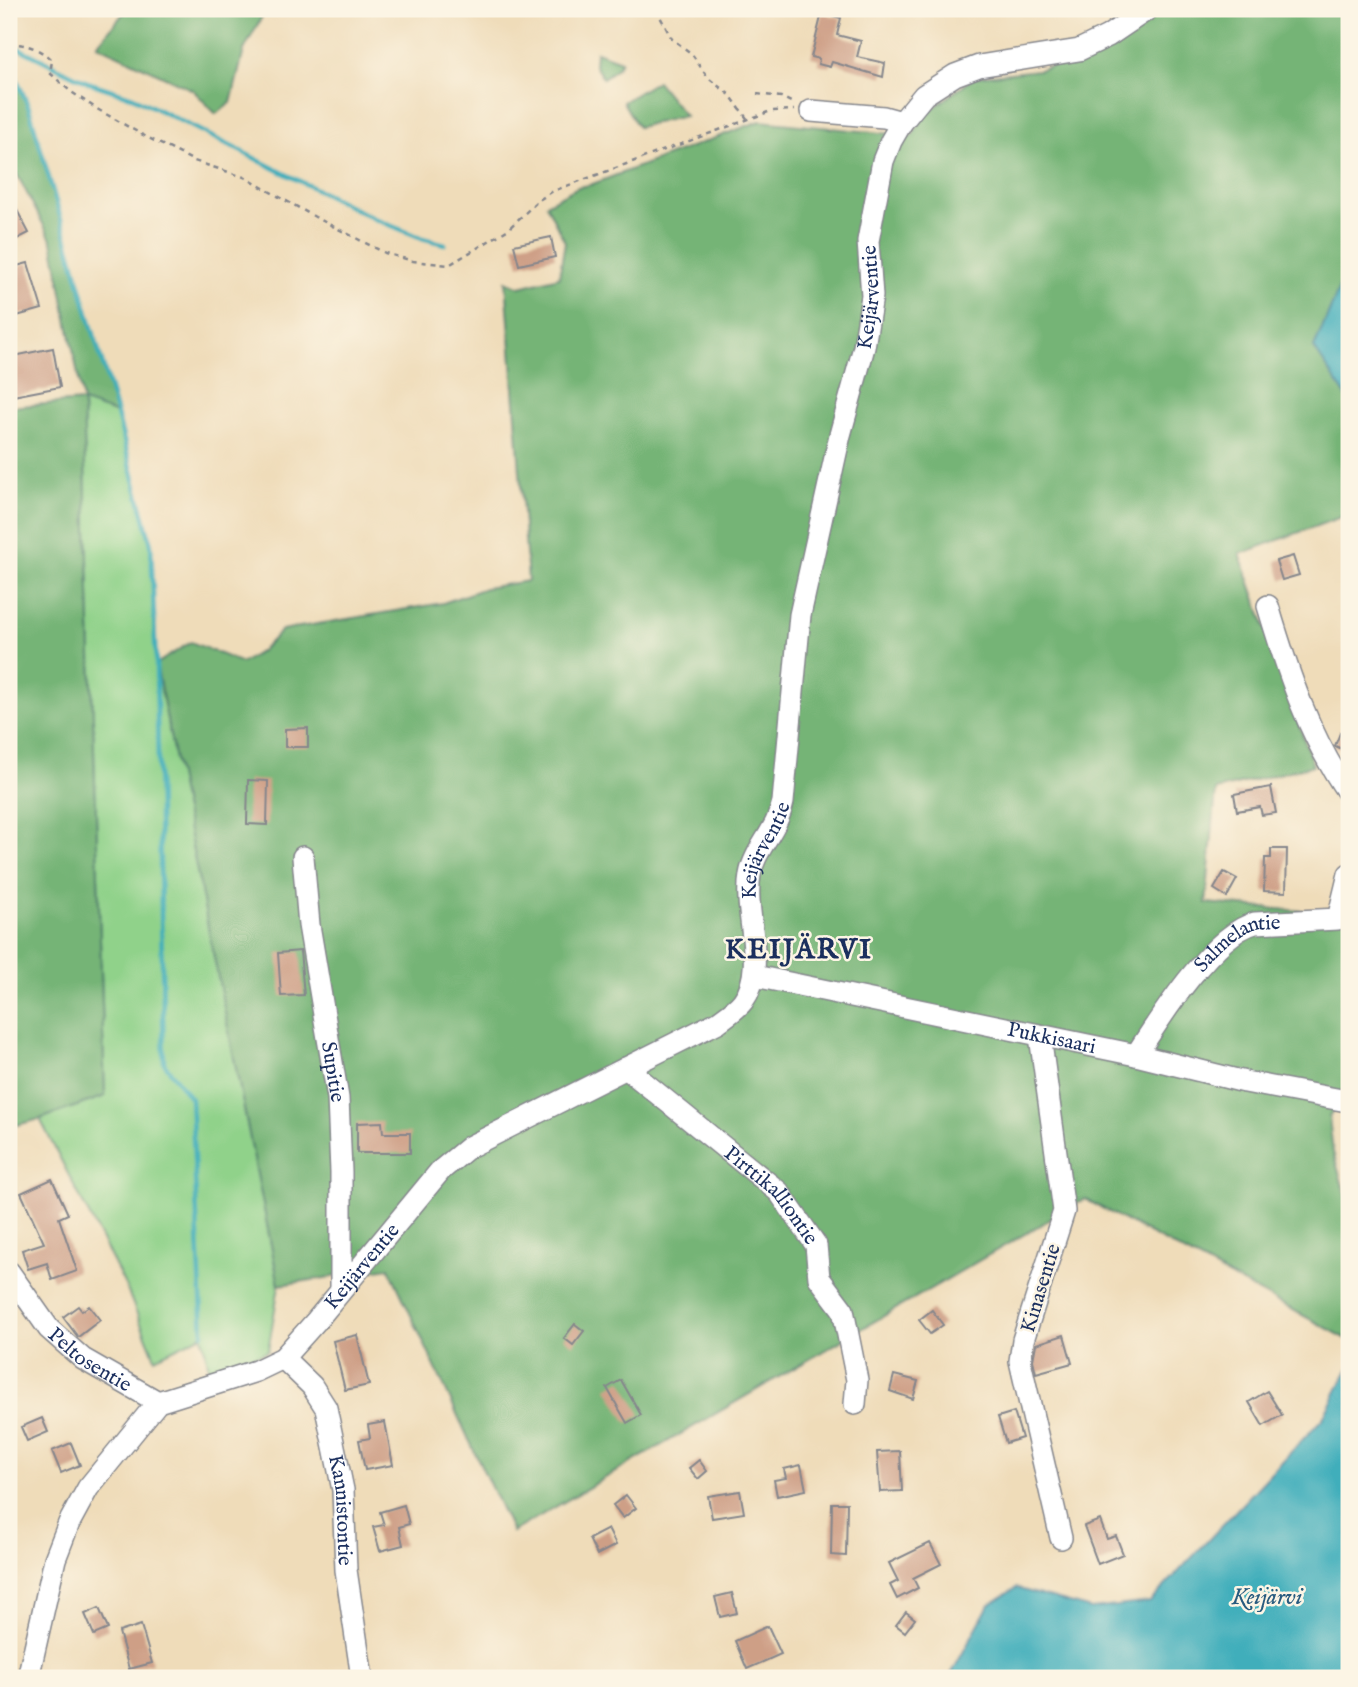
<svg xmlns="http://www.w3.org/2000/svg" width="1358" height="1687" viewBox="0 0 1358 1687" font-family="'IM FELL English',serif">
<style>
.green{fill:#90d28a;stroke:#568074;stroke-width:2}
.forest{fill:#74b476;stroke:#48726a;stroke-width:2}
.water{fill:#3faebb;stroke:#2d6e8c;stroke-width:2}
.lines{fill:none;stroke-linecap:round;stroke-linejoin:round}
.stream{stroke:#3faebb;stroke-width:4.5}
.building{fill:#ce9f86}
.minor-casing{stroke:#85868c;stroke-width:24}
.path{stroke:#85868c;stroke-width:2.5;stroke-dasharray:5 5;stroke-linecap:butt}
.minor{stroke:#fff;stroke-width:21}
.labels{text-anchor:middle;stroke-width:5;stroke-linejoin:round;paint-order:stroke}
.street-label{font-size:21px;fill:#1b2f5e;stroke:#fcf5e5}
.water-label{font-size:23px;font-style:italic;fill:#285b7f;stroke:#fcf5e5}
.district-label{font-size:28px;font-weight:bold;letter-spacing:2px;fill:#1b2f5e;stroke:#fcf5e5}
</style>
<rect width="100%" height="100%" fill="#fcf5e5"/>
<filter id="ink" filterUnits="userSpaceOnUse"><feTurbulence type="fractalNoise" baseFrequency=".0143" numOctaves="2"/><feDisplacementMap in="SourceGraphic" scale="14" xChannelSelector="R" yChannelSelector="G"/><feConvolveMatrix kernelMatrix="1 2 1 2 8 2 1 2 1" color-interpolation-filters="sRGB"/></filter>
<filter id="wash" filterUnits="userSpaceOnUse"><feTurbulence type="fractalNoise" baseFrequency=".00686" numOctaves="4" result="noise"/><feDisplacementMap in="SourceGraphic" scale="28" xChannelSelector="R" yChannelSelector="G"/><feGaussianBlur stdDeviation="1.57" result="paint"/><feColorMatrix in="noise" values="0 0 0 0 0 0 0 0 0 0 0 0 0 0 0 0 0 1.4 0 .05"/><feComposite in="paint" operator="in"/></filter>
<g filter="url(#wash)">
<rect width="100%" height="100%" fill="#efdcb9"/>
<path class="green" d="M83,401l34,13 34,130 5,120 123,621 -11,66 -58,23 -8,-39 -47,23 -29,-71 -86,-168 65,-23z"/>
<g class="forest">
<path d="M127,9h139l-22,41 -13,53 -15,11 -23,-24 -96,-45z"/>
<path d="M1162,9h187v256l-35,83 35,52v114l-109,40 73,211 -97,25 -10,113 143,12v165l-20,37 4,35 16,55v133l-264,-141 -573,333 -123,-264 -110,17 -123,-621 35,-22 51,21 19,-12 21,-21 161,-27 42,-15 43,-7 -22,-300 14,6 39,-10 6,-35 -19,-38 32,-17 12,-2 170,-64 152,15 14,-22 48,-37 64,-7 77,-23z"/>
<path d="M596,52l25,9 -4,7 -14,10 -8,-12z"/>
<path d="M9,61l20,47 88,306 -34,-12 22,694 -65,23 -31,8v-720l74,-6 -31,-160 -43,-82z"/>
<path d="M657,81l28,35 -47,11 -15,-25z"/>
</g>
<g class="water">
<path d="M1349,265v135l-35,-52z"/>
<path d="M1349,1368v310h-400l40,-73 27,-17 75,21 59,-7 173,-184z"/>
</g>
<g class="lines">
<g class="stream">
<path d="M9,51l9,-3 69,34 46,15 244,123 45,18 23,6"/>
<path d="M9,61l20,47 88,306 34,130 5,120 8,399 27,36 12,235"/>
</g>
</g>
<g id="blocks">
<g class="building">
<path d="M822,13l19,5 -4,17 24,6 -4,16 28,6 -2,14 -51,-15 -2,5 -12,-3 1,-5 -8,-2z"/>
<path d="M9,195l20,38 -20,10z"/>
<path d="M551,237l4,20 -36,8 -5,-20z"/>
<path d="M28,263l14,46 -29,8 -4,-15v-34z"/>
<path d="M53,348l7,39 -47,9 -4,-22v-17z"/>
<path d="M1293,556l6,19 -17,5 -6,-19z"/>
<path d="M308,728v19h-23v-18z"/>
<path d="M1340,733l9,3v16l-14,-6z"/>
<path d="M248,780l20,1 -1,44 -20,-1z"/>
<path d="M1271,787l5,26 -14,2 -2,-8 -23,4 -3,-17z"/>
<path d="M1271,849h16l-1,43 -22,-1 1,-33h6z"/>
<path d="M1224,872l13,7 -10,18 -13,-8z"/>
<path d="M300,951l4,44 -23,1 -3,-43z"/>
<path d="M382,1122l1,11h27v20h-53v-30z"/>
<path d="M52,1179l16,35 -9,4 18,53 -25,9 -5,-17 -19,6 -6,-19 22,-7 -23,-50z"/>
<path d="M78,1306l4,5 7,-5 11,14 -22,17 -15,-20z"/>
<path d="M932,1310l11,15 -13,9 -11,-14z"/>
<path d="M575,1324l9,7 -11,14 -9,-7z"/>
<path d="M357,1335l12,50 -24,5 -12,-49z"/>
<path d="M1064,1335l8,28 -36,10 -3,-13 3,-16z"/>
<path d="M894,1375l24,6 -5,18 -23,-8z"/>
<path d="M621,1380l20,35 -14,8 -20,-35z"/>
<path d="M1267,1391l15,24 -19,11 -14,-24z"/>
<path d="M1014,1412l8,26 -16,5 -8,-26z"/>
<path d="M42,1418l6,14 -21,9 -6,-14z"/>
<path d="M385,1422l8,43 -28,5 -6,-30 11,-2 -2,-13z"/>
<path d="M71,1443l9,22 -19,8 -9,-22z"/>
<path d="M900,1451l2,40 -22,1 -3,-40z"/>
<path d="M699,1460l8,11 -9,8 -9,-11z"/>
<path d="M801,1465l5,25 -29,6 -3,-16 12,-2 -2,-9z"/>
<path d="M740,1491l4,22 -32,5 -4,-22z"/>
<path d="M626,1495l10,13 -13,10 -10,-13z"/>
<path d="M832,1503h15l-1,53 -15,-1z"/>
<path d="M404,1505l5,19 -10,3 4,18 -23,6 -7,-24 11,-2 -4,-13z"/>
<path d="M1100,1520l7,19 9,-3 7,18 -25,10 -14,-38z"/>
<path d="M608,1529l8,16 -19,10 -8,-16z"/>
<path d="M930,1543l11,21 -28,14 5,10 -21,11 -7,-14 8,-4 -9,-18z"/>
<path d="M732,1593l5,20 -17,4 -5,-20z"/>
<path d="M99,1608l9,21 -14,6 -9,-21z"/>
<path d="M906,1612l9,7 -10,13 -9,-7z"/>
<path d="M141,1625l11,38 -23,6 -10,-37z"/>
<path d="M768,1626l13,28 -34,15 -12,-28z"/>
</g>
</g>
</g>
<g filter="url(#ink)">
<use href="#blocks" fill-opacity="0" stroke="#85868c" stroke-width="2"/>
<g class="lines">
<defs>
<g id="minor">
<path d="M811,111l73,6 18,5"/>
<path d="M1268,606c20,67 41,131 81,188"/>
<path id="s1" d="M303,857l6,68 29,173 3,74v118"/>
<path id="s2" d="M755,976l381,79 109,27 102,19"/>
<path d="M1040,1036l24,175 -41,129 -3,21 41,177"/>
<path id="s3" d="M1136,1055c24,-37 77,-121 119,-132l83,-4 11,-45"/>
<path id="s4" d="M626,1068l153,124 37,53 3,33 24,32 14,70 -2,24"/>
<path id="s5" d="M9,1272l40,57 34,30 75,43"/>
<path id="s6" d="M283,1358l29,28 14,22 17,82 3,80 16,108"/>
<path id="s7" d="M28,1678l27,-119 14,-36 19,-35 70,-86 98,-31 27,-13 34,-38 123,-149 29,-24 249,-125c8,-6 19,-13 25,-21 25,-34 0,-87 7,-126 4,-25 27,-44 33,-73l17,-187 40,-180 24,-88 8,-51 -4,-55 15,-80 8,-20 11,-19 22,-27 31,-20 24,-9 100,-16 29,-14 40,-27"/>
</g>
</defs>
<use href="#minor" class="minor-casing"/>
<g class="path">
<path d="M656,9l16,30 20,15 16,24 22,17 18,25"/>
<path d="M9,45c13,-4 34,5 43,16l-2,12 20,18 27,18 44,25 53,27 50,16 71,40 70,36 28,8 36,4 58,-35 32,-30 14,-9 218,-80 23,-1"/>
<path d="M757,94l24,3 14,7"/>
</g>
<use href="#minor" class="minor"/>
</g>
</g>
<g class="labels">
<g class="street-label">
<text dy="7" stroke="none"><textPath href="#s7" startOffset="1760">Keijärventie</textPath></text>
<text dy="7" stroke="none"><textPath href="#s7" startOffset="1194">Keijärventie</textPath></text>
<text dy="7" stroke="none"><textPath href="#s3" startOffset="156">Salmelantie</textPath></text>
<text dy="7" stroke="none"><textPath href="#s2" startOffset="303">Pukkisaari</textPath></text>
<text dy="7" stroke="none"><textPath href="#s1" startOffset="217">Supitie</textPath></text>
<text dy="7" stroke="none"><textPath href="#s4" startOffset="194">Pirttikalliontie</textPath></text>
<text dy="7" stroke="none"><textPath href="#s7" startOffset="565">Keijärventie</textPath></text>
<text transform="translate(1040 1288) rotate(-73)" y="7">Kinasentie</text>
<text dy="7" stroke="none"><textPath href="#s5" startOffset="121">Peltosentie</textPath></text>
<text dy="7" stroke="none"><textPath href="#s6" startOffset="170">Kannistontie</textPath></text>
</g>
<g class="water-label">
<text x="1267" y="1604">Keijärvi</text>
</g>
<g class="district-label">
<text x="799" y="958">KEIJÄRVI</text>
</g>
</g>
<rect width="1358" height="1687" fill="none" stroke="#fcf5e5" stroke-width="35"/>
</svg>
